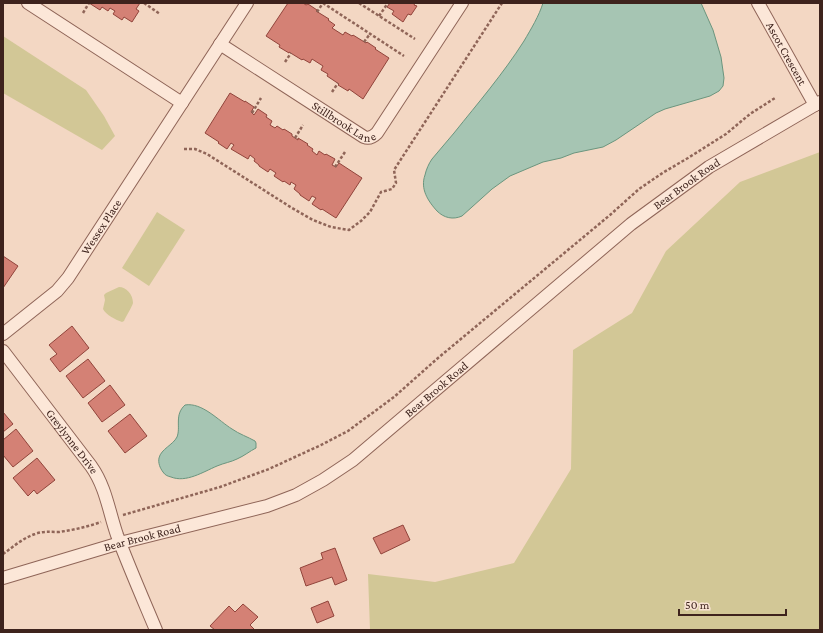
<svg xmlns="http://www.w3.org/2000/svg" width="823" height="633" viewBox="0 0 823 633" font-family="'Crimson Pro',serif">
<style>
.green{fill:#d2c796}
.water{fill:#a6c5b3;stroke:#6b957e}
.building{fill:#d48175;stroke:#91443b}
.lines{fill:none;stroke-linecap:round;stroke-linejoin:round}
.minor-casing{stroke:#8f6558;stroke-width:14}
.path{stroke:#8f6558;stroke-width:2.5;stroke-dasharray:3 2;stroke-linecap:butt}
.minor{stroke:#fce7d8;stroke-width:12}
.labels{text-anchor:middle;stroke-width:3;stroke-linejoin:round;paint-order:stroke}
.street-label{font-size:12px;fill:#3e231d;stroke:#f9e3d4}
</style>
<rect width="100%" height="100%" fill="#f3d7c3"/>
<g class="green">
<path d="M3,36l83,54 18,26 11,20 -13,14 -99,-57z"/>
<path d="M820,152v478h-450l-2,-56 67,8 79,-19 57,-94 2,-119 59,-37 34,-62 74,-69z"/>
<path d="M157,212l28,18 -36,56 -27,-18z"/>
<path d="M119,287c7,0 14,7 14,16 -1,4 -7,13 -9,18l-2,1c-6,-2 -16,-7 -19,-13l2,-9 -1,-5 2,-2z"/>
</g>
<g class="water">
<path d="M543,3h158l12,27 8,27 3,21 -1,8 -4,5 -9,5 -45,13 -9,4 -40,27 -13,7 -29,6 -13,5 -18,4 -33,14 -18,13 -30,27c-9,4 -18,2 -25,-5 -9,-10 -17,-22 -12,-36 1,-5 4,-12 7,-16 7,-9 15,-17 22,-26 24,-30 49,-59 70,-92 7,-12 15,-25 19,-38z"/>
<path d="M185,405c17,-3 34,16 47,24 7,5 16,8 23,12l1,2v5c-6,3 -12,8 -19,11 -6,3 -13,4 -20,7 -14,6 -31,17 -46,11 -4,-1 -6,-2 -8,-5 -3,-4 -5,-9 -4,-14 2,-9 14,-13 18,-21 4,-10 -3,-22 8,-32z"/>
</g>
<g class="building">
<path d="M89,3h51l-4,6 3,2 -7,11 -8,-5 -2,3 -9,-6 2,-3 -5,-3 -2,3 -6,-4 -2,3z"/>
<path d="M288,3h15l3,2 2,-1 9,6 -1,1 13,8 -1,1 7,5 -3,3 11,7 2,-3 7,4 1,-1 13,8 1,-1 9,6 -1,1 14,9 -26,41 -14,-10 -1,2 -10,-6 1,-1 -12,-8 1,-2 -7,-4 2,-4 -11,-7 -2,4 -7,-4 -1,1 -13,-8v1l-10,-6 1,-2 -14,-9z"/>
<path d="M390,3h25l-1,2 3,1 -6,9 -3,-1 -5,8 -11,-8 2,-3 -7,-4z"/>
<path d="M230,93l15,9v-1l9,6 -3,5 3,3 4,-6 9,6 -1,2 6,4 -2,4 5,3 2,-2 6,4 1,-1 8,5v2l6,4v-2l10,6 -1,1 6,4 -1,2 5,4 2,-4 6,4 1,-1 9,5 -3,6 4,2 3,-4 23,15 -26,40 -14,-9 -1,1 -9,-6 4,-6 -4,-2 -3,5 -9,-6v-1l-6,-5 2,-4 -5,-3 -1,3 -6,-4 -1,1 -9,-6 2,-3 -6,-4 -2,3 -9,-6v-1l-5,-4 1,-2 -5,-4 -2,4 -17,-10 3,-4 -3,-2 -4,6 -9,-6 1,-1 -14,-9z"/>
<path d="M3,256l15,10 -15,22z"/>
<path d="M72,326l17,22 -29,24 -10,-13 7,-5 -8,-9z"/>
<path d="M88,359l17,22 -22,17 -17,-22z"/>
<path d="M110,385l15,20 -23,17 -14,-19z"/>
<path d="M3,412l10,12 -10,8z"/>
<path d="M130,414l17,22 -22,17 -17,-22z"/>
<path d="M16,429l17,22 -20,16 -10,-12v-15z"/>
<path d="M37,458l18,22 -18,14 -3,-4 -6,6 -15,-18z"/>
<path d="M403,525l7,15 -29,14 -8,-16z"/>
<path d="M335,548l12,32 -12,5 -3,-8 -26,9 -6,-18 23,-9 -2,-6z"/>
<path d="M328,601l6,15 -17,7 -6,-15z"/>
<path d="M243,604l15,13 -8,8 5,5h-40l-5,-4 19,-20 6,6z"/>
</g>
<g class="lines">
<defs>
<g id="minor">
<path d="M28,3l154,100"/>
<path id="s1" d="M758,3l57,102"/>
<path id="s2" d="M220,44l144,93c5,2 9,0 13,-4l85,-130"/>
<path id="s3" d="M3,334l54,-43 11,-13 179,-275"/>
<path id="s4" d="M3,351l88,115c15,21 18,46 26,69 12,32 26,64 39,95"/>
<path id="s5" d="M3,578l117,-35 147,-37 29,-11 27,-15 30,-20 278,-236 78,-57 111,-65"/>
</g>
</defs>
<use href="#minor" class="minor-casing"/>
<g class="path">
<path d="M144,3l16,11"/>
<path d="M323,3l81,53"/>
<path d="M359,3l56,36"/>
<path d="M317,12l6,-9"/>
<path d="M83,13l6,-10"/>
<path d="M379,16l9,-13"/>
<path d="M364,42l6,-8"/>
<path d="M285,62l6,-9"/>
<path d="M332,92l6,-9"/>
<path d="M252,113l9,-15"/>
<path d="M295,138l8,-13"/>
<path d="M184,149h11l12,5 85,54 21,12 18,7 18,3 12,-9 9,-9 11,-20 11,-3 4,-6 -2,-13 108,-167"/>
<path d="M335,167l10,-15"/>
<path d="M123,515l97,-28 49,-18 52,-24 27,-14 46,-34 44,-39 172,-143 29,-26 25,-17 24,-14 38,-24 24,-20 25,-16"/>
<path d="M3,554c10,-7 20,-16 32,-20 8,-3 15,-2 24,-2 14,-2 28,-5 42,-10"/>
</g>
<use href="#minor" class="minor"/>
</g>
<g class="labels">
<g class="street-label">
<text dy="4" stroke="none"><textPath href="#s1" startOffset="58">Ascot Crescent</textPath></text>
<text dy="4" stroke="none"><textPath href="#s2" startOffset="147">Stillbrook Lane</textPath></text>
<text dy="4" stroke="none"><textPath href="#s5" startOffset="805">Bear Brook Road</textPath></text>
<text dy="4" stroke="none"><textPath href="#s3" startOffset="147">Wessex Place</textPath></text>
<text dy="4" stroke="none"><textPath href="#s5" startOffset="481">Bear Brook Road</textPath></text>
<text dy="4" stroke="none"><textPath href="#s4" startOffset="114">Greylynne Drive</textPath></text>
<text dy="4" stroke="none"><textPath href="#s5" startOffset="145">Bear Brook Road</textPath></text>
</g>
</g>
<rect width="823" height="633" fill="none" stroke="#3e231d" stroke-width="8"/>
<path d="M679 609v6h107v-6" fill="none" stroke="#3e231d" stroke-width="2"/>
<text x="685" y="609" font-size="12" fill="#3e231d" stroke="#f9e3d4" stroke-width="3" paint-order="stroke">50 m</text>
</svg>
